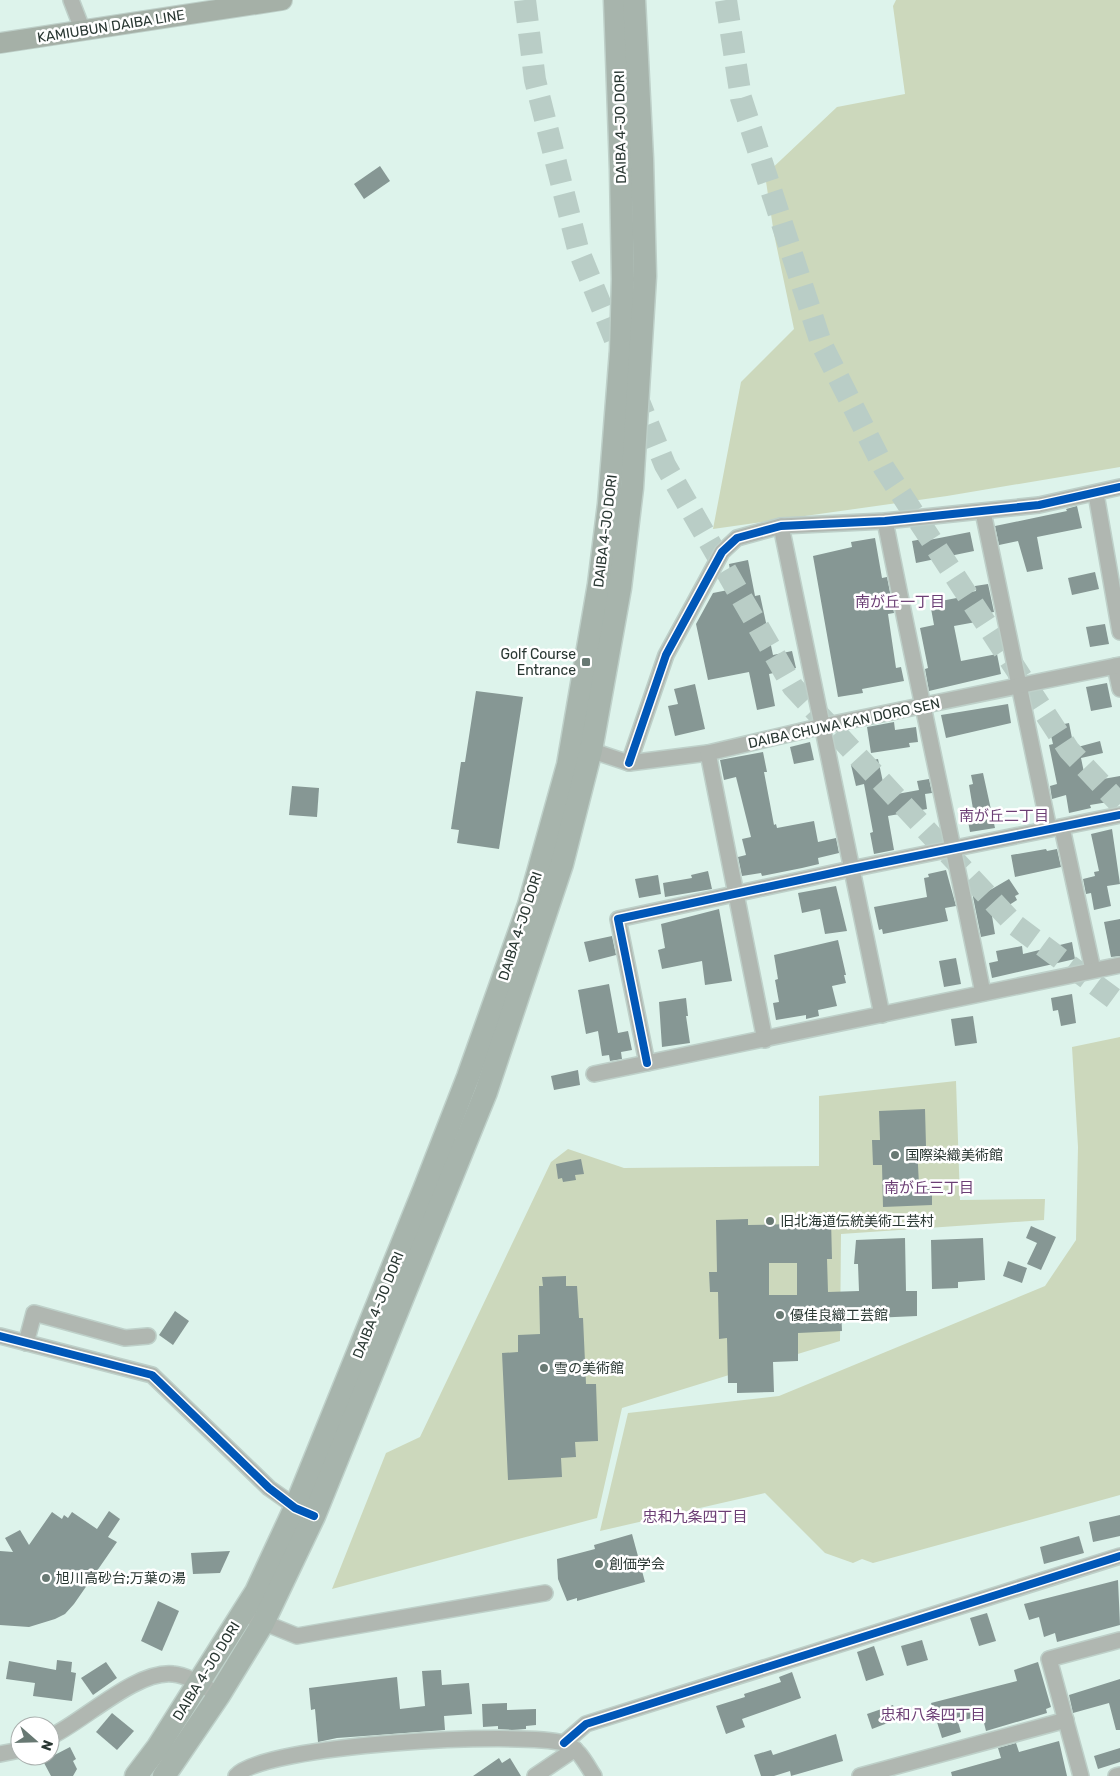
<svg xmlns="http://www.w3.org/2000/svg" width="1120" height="1776" viewBox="0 0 1120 1776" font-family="Rubik,'Noto Sans JP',sans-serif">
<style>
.green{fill:#ccd8bc}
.building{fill:#869794;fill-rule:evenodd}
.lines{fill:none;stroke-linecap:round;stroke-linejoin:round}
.highway-tunnel{stroke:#b9cdc6;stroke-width:22;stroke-dasharray:22 11;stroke-linecap:butt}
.minor-casing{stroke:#bed0c9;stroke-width:18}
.major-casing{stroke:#bed0c9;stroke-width:22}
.highway-casing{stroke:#bed0c9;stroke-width:25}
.minor{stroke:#b0b7b1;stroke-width:15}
.major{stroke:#a5b0a7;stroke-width:20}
.highway{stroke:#a7b4ac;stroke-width:22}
.cycleway-casing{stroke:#fff;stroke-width:11}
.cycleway{stroke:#0057b8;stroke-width:8}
.poi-dot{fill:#687973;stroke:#fff;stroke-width:2}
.labels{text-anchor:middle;stroke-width:5;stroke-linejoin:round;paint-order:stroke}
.street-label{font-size:14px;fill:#293732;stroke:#fff}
.poi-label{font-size:14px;fill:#293732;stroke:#fff;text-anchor:start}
.neighbourhood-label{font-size:15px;fill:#6c3f75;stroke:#fff}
</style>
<rect width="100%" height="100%" fill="#ddf3eb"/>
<g class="green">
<path d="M896,0h224v467l-173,29 -234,33 28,-147 53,-53 -20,-95 -9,-59 72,-68 68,-13 -12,-88z"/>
<path d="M1120,1037v458l-247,68 -11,-4 -9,4 -28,-10 -60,-60 -165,38 28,-118 151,-17 266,-110 31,-46 2,-93 -6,-100z"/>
<path d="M956,1081l4,119 85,-1 -1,21 -203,14 -1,107 -218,67 -25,110 -265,71 54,-136 34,-16 131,-275 17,-13 56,19 195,-2v-70z"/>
</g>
<g class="building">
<path d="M380,166l10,15 -26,18 -10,-15z"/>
<path d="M1077,506l5,22 -45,9 6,32 -16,3 -9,-31 -19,4 -4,-19 72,-15 -1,-2z"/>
<path d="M970,532l4,19 -58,12 -4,-22 16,-3 1,2z"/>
<path d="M875,538l7,40 5,-1 7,36 -6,1 8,54 5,-1 3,14 -42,8 1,4 -25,4 -25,-141 39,-9 -1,-5z"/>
<path d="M748,560l7,36 5,-1 13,60 19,-4 4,17 -27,6 6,32 -18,4 -8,-38 -41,8 -12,-56 17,-31 20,-4 -4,-25z"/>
<path d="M1095,572l4,17 -27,6 -4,-17z"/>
<path d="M988,584l6,28 -19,3 1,7 -22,4 7,35 36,-7 4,20 -72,17 -4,-22 3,-1 -8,-40 14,-3 -4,-22 32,-6 -1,-3 15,-3 -1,-5z"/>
<path d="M1105,624l4,20 -19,3 -4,-20z"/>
<path d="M1107,683l5,24 -21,4 -5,-24z"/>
<path d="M695,684l10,45 -30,7 -7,-30 10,-2 -4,-15z"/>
<path d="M476,691l47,6 -24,152 -42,-6 2,-13 -8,-1 10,-67h4z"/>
<path d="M1008,704l3,19 -65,15 -5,-23z"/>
<path d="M894,722l1,8 21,-3 2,15 -9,1 1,4 -39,6 -4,-26z"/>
<path d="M1069,723l5,25 26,-7 3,12 -22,5 5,24 34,-6v24l-30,5 1,3 -22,5 -3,-18 -14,4 -2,-13 7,-2 -8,-39 4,-1 -4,-17z"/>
<path d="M810,742l4,18 -20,4 -4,-17z"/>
<path d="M763,752l4,20h-3l10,53 2,-1 1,4 37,-7 4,21 18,-4 3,15 -21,5 1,6 -17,4 -40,8 -1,-3 -19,3 -4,-19 8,-2 -4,-16 9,-2 -15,-60 -12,3 -4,-20z"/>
<path d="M878,759l8,37 33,-6 -2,-9 12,-2 3,14 -7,1 2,15 -39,7 6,34 -20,4 -4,-21 3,-1 -9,-48 -8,2 -5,-21z"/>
<path d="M983,773l12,55 -25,4 -4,-22 7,-1 -4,-24 4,-1 -2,-9z"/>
<path d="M292,786l27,2 -2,29 -28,-2z"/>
<path d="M1112,829l8,55 -13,2 4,20 -17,4 -3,-17 -5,1 -3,-15 12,-3 -1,-4 5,-1 -8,-37z"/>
<path d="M1046,849l1,2 10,-2 4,18 -46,10 -4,-22z"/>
<path d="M946,870l10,36 -11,2 3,13 -65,13 -1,-5 -3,1 -5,-23 53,-10 -3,-19 5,-1 -1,-3z"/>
<path d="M708,871l4,18 -47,8 -2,-14 29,-5 -1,-3z"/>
<path d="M658,875l3,19 -22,4 -4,-19z"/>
<path d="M1009,879l10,15 -4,2 2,4 -25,16 3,18 -14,3 -10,-50 12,-2 2,8z"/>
<path d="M836,886l11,45 -22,3 -5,-25 -18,4 -4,-20z"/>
<path d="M719,909l13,72 -27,4 -3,-24 -40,8 -4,-19 7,-2 -4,-24z"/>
<path d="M1120,919v37l-9,1 -7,-35z"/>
<path d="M612,936l4,19 -27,7 -5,-20z"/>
<path d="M838,940l8,35h-2l2,8 -14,3 5,20 -19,4 1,6 -13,3v-4l-30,5 -3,-17 6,-1 -4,-22 3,-1 -4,-24z"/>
<path d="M1072,942l3,17 -83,19 -3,-15 9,-2 -2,-10 26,-5 1,8z"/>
<path d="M956,958l5,26 -17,3 -5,-26z"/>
<path d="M609,984l9,49 10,-2 4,19 -11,2 1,7 -12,2 -1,-6 -7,1 -4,-25 -12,3 -8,-44z"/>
<path d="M1072,994l4,29 -15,3 -3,-16 -5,1 -2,-13z"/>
<path d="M686,998l2,18h-2l4,27 -28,4 -3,-45z"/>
<path d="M973,1016l4,27 -22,3 -4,-27z"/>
<path d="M578,1070l2,15 -26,5 -3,-14z"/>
<path d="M925,1109l1,37h-9l2,39h13v20l-49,2 -1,-42h-9l-1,-25h8l-1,-29z"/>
<path d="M581,1159l3,15 -9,1 1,5 -13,2 -1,-4 -4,1 -2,-15z"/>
<path d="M825,1216v5l6,-1 1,39h-5l1,33 31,-1 -1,-27h-4l2,-24 49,-2 1,53h11v25l-44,2v-11l-32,1 1,23 -44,2v28l-25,1 1,30 -37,1v-10h-9l-1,-45 -8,1 -1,-47h-8l-1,-20h8l-1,-52 32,-1v6l47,-1v-7zM769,1263h28v32h-28z"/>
<path d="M1031,1226l25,11 -15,33 -14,-6 10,-21 -11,-5z"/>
<path d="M983,1238l2,42 -27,2v6l-26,1 -1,-49z"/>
<path d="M1008,1261l19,7 -5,15 -19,-7z"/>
<path d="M566,1276v10h11l2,32h4l3,66h10l2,57 -23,1 1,15 -15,1 1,19 -54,3 -6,-127 16,-1v-17l22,-1 -1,-48h4l-1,-9z"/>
<path d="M175,1311l14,10 -16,24 -14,-10z"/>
<path d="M109,1511l11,8 -12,18 9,5 -43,62 -9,10 -10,5 -26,8 -29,-2v-74l13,1 -8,-14 15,-8 9,15 23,-33 10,7 2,-4 4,3 4,-6 25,17z"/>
<path d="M1120,1515v21l-27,6 -4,-20z"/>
<path d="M632,1534l13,48 -68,19v-3l-10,3 -9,-22 -1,-20 38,-10 -1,-4z"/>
<path d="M1079,1536l5,17 -40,11 -4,-17z"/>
<path d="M230,1551l-10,22 -27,1 -2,-21z"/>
<path d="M1118,1580l2,45 -63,17 -2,-9 -11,4 -5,-20 -10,3 -5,-16z"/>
<path d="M158,1601l21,10 -17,40 -21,-10z"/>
<path d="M987,1613l9,28 -17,5 -9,-28z"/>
<path d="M922,1640l6,20 -21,6 -6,-20z"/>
<path d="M874,1646l10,29 -18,6 -9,-29z"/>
<path d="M57,1660l15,2 -1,10 5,1 -4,28 -39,-5 2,-13 -29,-4 3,-18 47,9z"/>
<path d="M106,1662l11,16 -24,17 -12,-17z"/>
<path d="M1038,1662l13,45 -5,2 1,4 -61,18 -4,-16 -24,7 3,10 -19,6 -11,-35 86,-22 -3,-11z"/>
<path d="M441,1670l1,15 27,-2 3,31 -28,2 1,14 -108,8 -19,4 -3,-33 -4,1 -2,-22 88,-11 3,32 25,-3 -3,-35z"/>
<path d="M792,1672l9,26 -59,21 3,8 -19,7 -10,-28 29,-9 -1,-3 37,-12 -2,-5z"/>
<path d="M1120,1679v51h-4l-7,-27 -36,10 -4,-18z"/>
<path d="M507,1703v7l29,-1v16l-10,1v3l-14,1 -14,-1v-3l-15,1 -1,-23z"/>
<path d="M893,1705l5,14 -26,10 -5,-15z"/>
<path d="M112,1713l22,18 -17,19 -21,-18z"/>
<path d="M836,1734l7,27 -52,15 -1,-5 -16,5h-13l-7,-21 17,-5 2,5z"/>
<path d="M1059,1741l8,35h-115l-1,-4 50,-14 -3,-10 18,-5 3,9z"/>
<path d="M70,1747l6,12 -3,2 4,8 -4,7h-22l-8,-15z"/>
<path d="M1120,1748v14l-22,7 -4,-13z"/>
<path d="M499,1758l3,5 8,-5 11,18h-48z"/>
</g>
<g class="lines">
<g class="highway-tunnel">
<path d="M525,0l10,80 43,169 44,108"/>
<path d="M726,0l15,98 80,245 63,125 185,282 51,54"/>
<path d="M636,394l29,71 128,222 222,238 105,78"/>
</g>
<defs>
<g id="minor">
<path d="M71,0l12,31"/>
<path d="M1096,494l24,138"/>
<path d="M983,512l66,317"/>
<path d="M885,521c31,157 66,314 98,472"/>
<path d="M781,526l101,489"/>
<path d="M1115,666l5,23"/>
<path d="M584,748l45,15 79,-10 115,-27 297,-61"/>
<path d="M708,753l57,287"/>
<path d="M629,763l37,-108 56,-103 15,-14 44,-12 104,-5 154,-16 81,-18"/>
<path d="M1062,828l31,142"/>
<path d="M647,1063l-29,-144 233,-50 269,-54"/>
<path d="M594,1074l526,-109"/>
<path d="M0,1336l152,39 117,113 34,24"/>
<path d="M26,1343l8,-30 91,25 23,-2"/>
<path d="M255,1619l42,17 248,-43"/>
<path d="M50,1737c34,-16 86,-67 123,-63 15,1 32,13 46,21"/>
<path d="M564,1743l22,-19 534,-168"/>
<path d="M0,1754l20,-4"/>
<path d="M236,1776c27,-32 283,-45 328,-33 15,5 22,21 30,33"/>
<path d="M535,1776l40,-27"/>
<path d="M860,1776l206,-56"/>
<path d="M1081,1776l-32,-117 71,-19"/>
<path d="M1116,1776l4,-1"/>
</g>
<path id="major" d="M0,43l282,-43"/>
<g id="highway">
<path d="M136,1776l22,-29 98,-155 39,-84 129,-318 44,-113 61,-172 39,-140 31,-181 10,-80 12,-153 2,-72 -2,-110 -6,-169"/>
<path d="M164,1776l55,-81 44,-72 51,-107 172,-424 76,-228 29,-114 29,-162 12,-100 13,-212 -3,-117 -8,-159"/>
</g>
</defs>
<use href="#minor" class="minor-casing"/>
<use href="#major" class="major-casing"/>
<use href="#highway" class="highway-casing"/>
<use href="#minor" class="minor"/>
<use href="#major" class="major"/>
<use href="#highway" class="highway"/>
<defs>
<g id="cycleway">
<path d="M629,763l37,-108 56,-103 15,-14 44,-12 104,-5 154,-16 81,-18"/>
<path d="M647,1063l-29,-144 233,-50 269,-54"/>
<path d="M0,1336l152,39 117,113 26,20 19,8"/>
<path d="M564,1743l22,-19 534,-168"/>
</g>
</defs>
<use href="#cycleway" class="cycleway-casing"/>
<use href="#cycleway" class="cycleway"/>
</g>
<g class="poi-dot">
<rect x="581" y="657" width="10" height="10" rx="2.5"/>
<circle cx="895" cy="1155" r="5"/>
<circle cx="770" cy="1221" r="5"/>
<circle cx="780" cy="1315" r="5"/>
<circle cx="544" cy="1368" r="5"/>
<circle cx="599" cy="1564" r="5"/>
<circle cx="46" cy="1578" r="5"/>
</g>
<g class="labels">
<g class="street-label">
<text transform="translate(111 26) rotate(-9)" y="5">KAMIUBUN DAIBA LINE</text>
<text transform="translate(620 127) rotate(-91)" y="5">DAIBA 4-JO DORI</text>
<text transform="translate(605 531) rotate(-83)" y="5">DAIBA 4-JO DORI</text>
<text transform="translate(844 723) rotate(-12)" y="5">DAIBA CHUWA KAN DORO SEN</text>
<text transform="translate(520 926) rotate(-72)" y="5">DAIBA 4-JO DORI</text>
<text transform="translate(378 1305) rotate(-68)" y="5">DAIBA 4-JO DORI</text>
<text transform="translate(206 1671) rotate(-58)" y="5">DAIBA 4-JO DORI</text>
</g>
<g class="poi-label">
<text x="576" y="659" text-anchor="end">Golf Course<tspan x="576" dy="16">Entrance</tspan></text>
<text x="905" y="1160">国際染織美術館</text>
<text x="780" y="1226">旧北海道伝統美術工芸村</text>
<text x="790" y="1320">優佳良織工芸館</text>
<text x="554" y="1373">雪の美術館</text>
<text x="609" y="1569">創価学会</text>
<text x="56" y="1583">旭川高砂台;万葉の湯</text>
</g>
<g class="neighbourhood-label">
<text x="900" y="607">南が丘一丁目</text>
<text x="1004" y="821">南が丘二丁目</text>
<text x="929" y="1193">南が丘三丁目</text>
<text x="695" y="1522">忠和九条四丁目</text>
<text x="933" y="1720">忠和八条四丁目</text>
</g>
</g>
<g transform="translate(35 1741) rotate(110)"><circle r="24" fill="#ffffff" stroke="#a9afad"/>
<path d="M0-4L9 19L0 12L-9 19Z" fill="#687973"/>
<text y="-8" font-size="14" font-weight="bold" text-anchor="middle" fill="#293732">N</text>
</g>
</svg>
